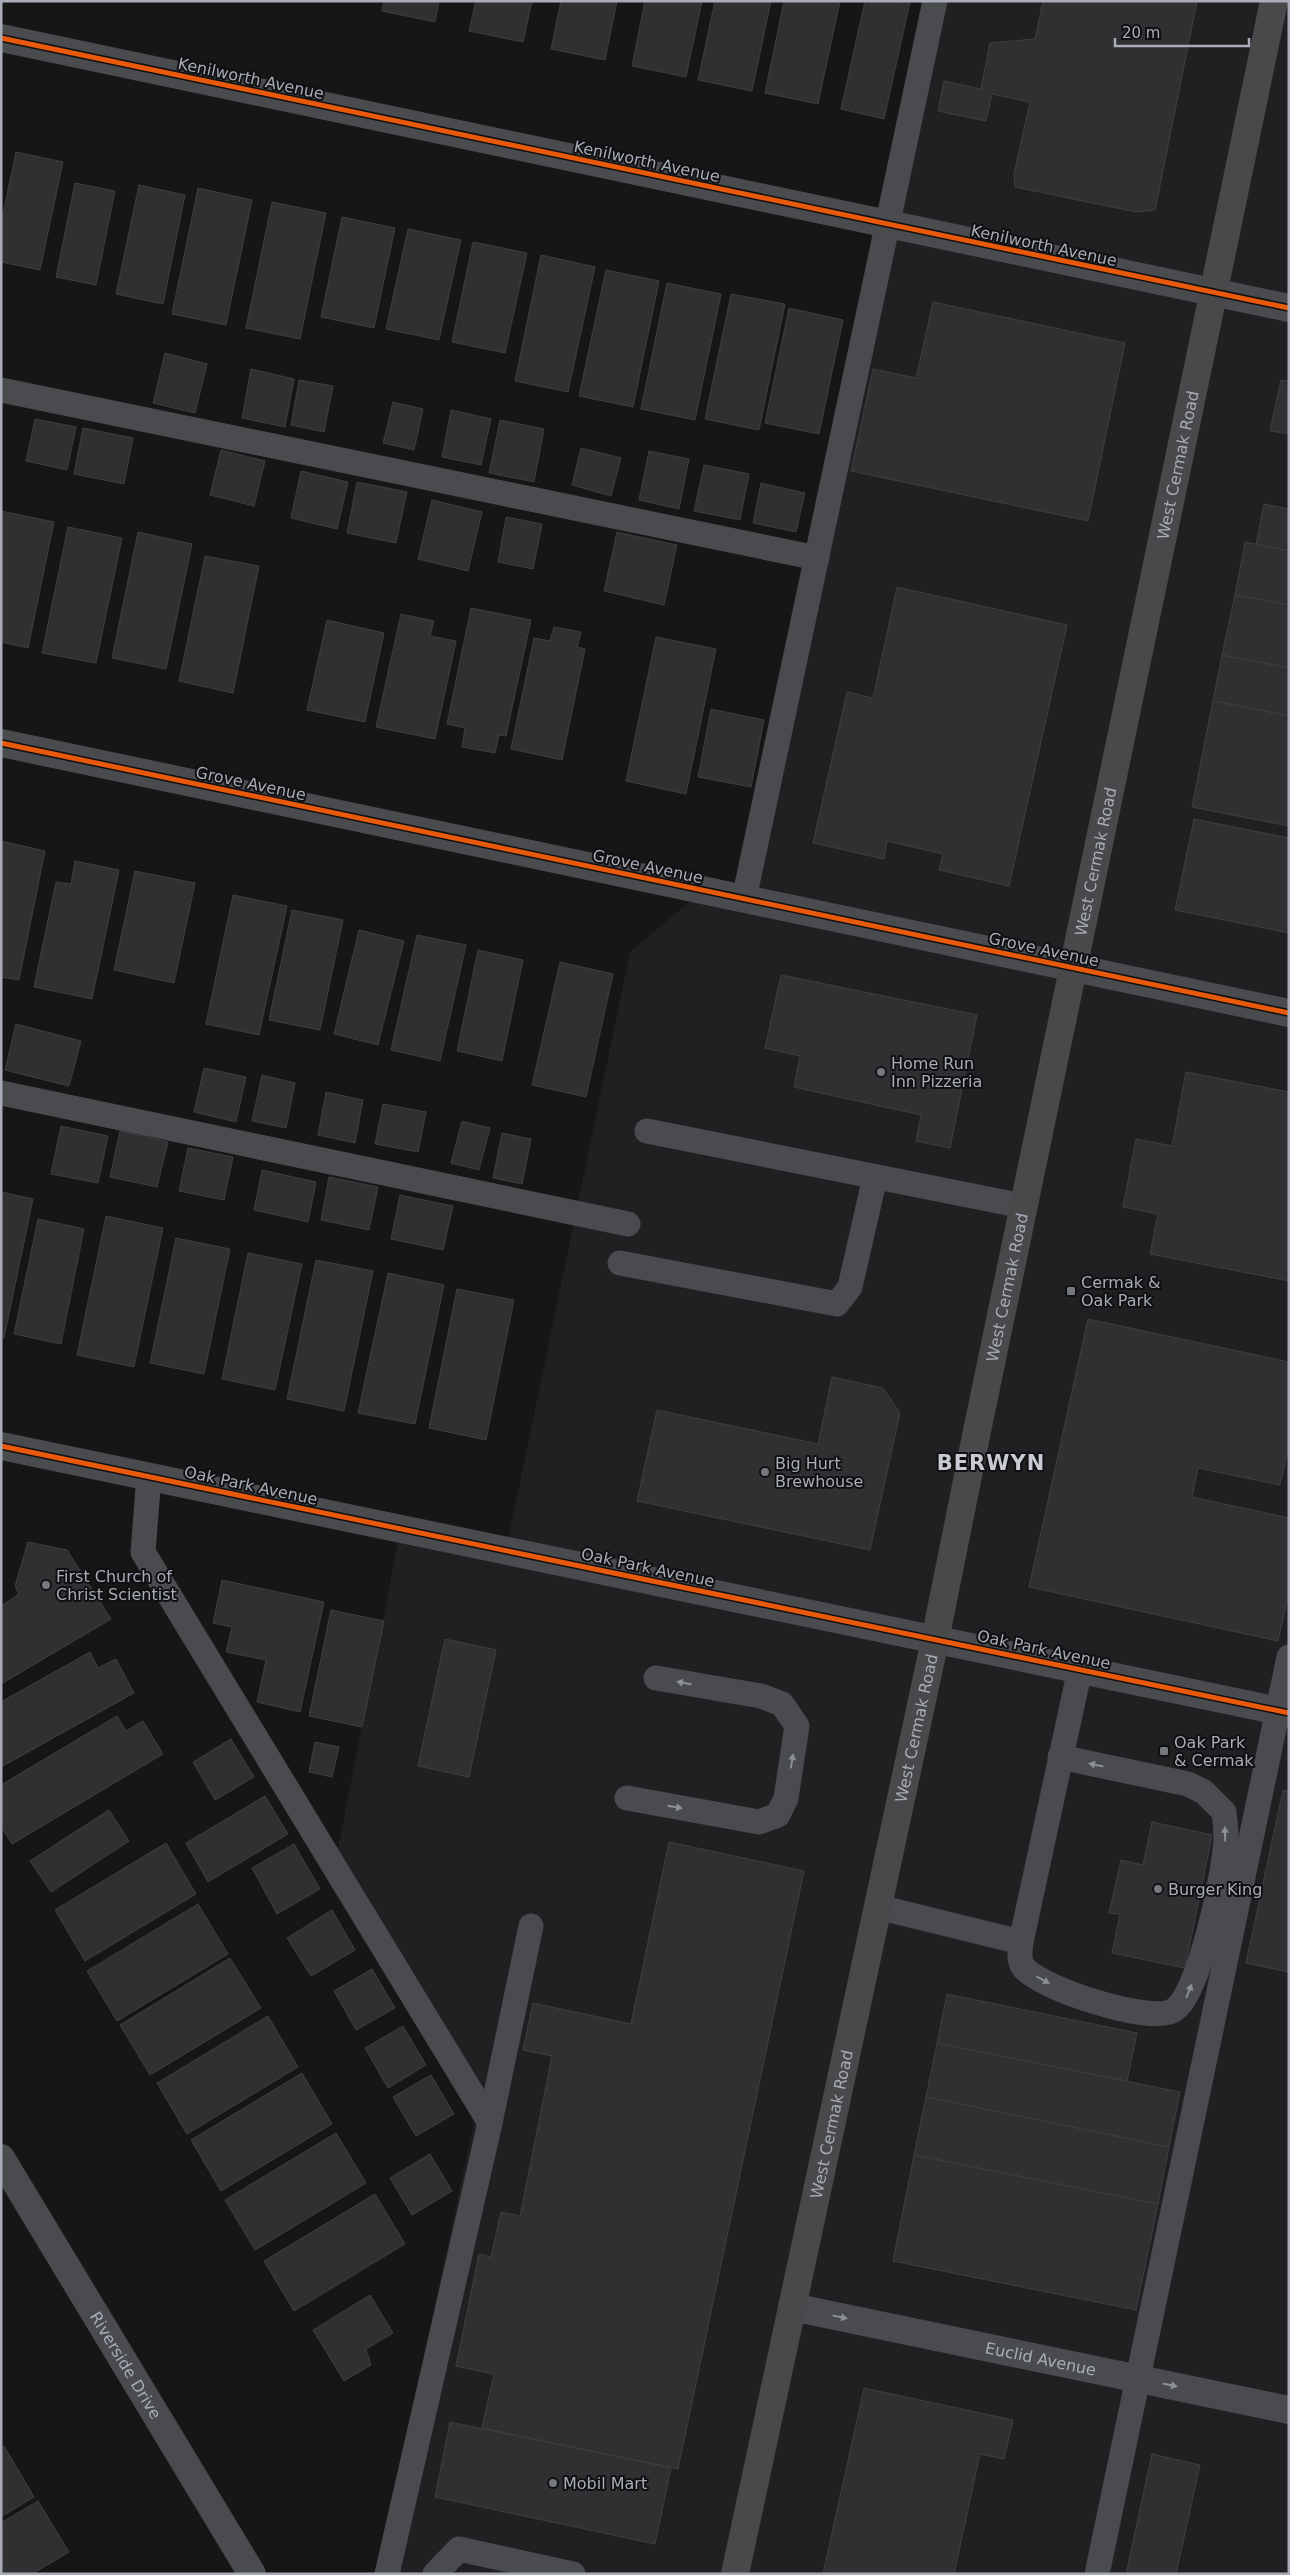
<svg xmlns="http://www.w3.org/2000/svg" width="1290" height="2575" viewBox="0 0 1290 2575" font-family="'DejaVu Sans',sans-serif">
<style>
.built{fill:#202022}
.building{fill:#303032;stroke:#3e3f42}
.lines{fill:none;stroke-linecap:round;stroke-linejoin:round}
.service{stroke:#4a4b4e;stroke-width:25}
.minor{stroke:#4a4b4e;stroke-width:28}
.tertiary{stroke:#4a4b4e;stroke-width:28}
.secondary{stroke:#49494c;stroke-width:28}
.cycleway-casing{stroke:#101012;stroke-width:8}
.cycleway{stroke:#e8590c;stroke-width:5}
.oneway{fill:#8b8f98}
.poi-dot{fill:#74787f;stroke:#101012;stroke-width:2}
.labels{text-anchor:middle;stroke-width:4;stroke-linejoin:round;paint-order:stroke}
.street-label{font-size:16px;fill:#a7acb7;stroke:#101012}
.poi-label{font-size:16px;fill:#a7acb7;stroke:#101012;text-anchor:start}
.district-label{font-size:21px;font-weight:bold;letter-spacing:1px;fill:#c8cbd3;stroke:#101012}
</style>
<rect width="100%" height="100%" fill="#161616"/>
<g class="built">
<path d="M928,1h361v1703l-782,-159 123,-593 77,-65 34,6z"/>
<path d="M399,1537l527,109 -199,928h-349l103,-486 -143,-239z"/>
<path d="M941,1649l348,72v853h-546z"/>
</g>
<g class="building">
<path d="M384,1h55l-4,21 -53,-11z"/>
<path d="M476,1h56l-9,41 -54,-11z"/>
<path d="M561,1h56l-12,59 -54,-11z"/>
<path d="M645,1h57l-16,76 -54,-11z"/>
<path d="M715,1h56l-19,90 -54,-11z"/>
<path d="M784,1h56l-22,103 -53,-11z"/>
<path d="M865,1l45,1 -26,117 -43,-10z"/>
<path d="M1043,1h154l-42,209 -19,2 -121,-25 -1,-13 16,-72 -38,-8 -6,27 -48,-10 6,-30 37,8 9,-46 45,-4z"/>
<path d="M16,152l47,10 -23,108 -39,-8v-38z"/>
<path d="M75,183l40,8 -19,94 -40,-8z"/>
<path d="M139,185l46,10 -22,109 -47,-10z"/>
<path d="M198,188l54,12 -26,125 -54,-11z"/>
<path d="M272,202l54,11 -26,126 -54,-11z"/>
<path d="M342,217l53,11 -21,100 -53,-11z"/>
<path d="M408,229l53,11 -22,100 -53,-11z"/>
<path d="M473,242l54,11 -22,100 -53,-11z"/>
<path d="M541,255l54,12 -27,125 -53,-11z"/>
<path d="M606,270l53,11 -26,126 -54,-11z"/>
<path d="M667,283l54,11 -26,126 -54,-11z"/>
<path d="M731,294l54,10 -26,126 -54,-11z"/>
<path d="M933,302l192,41 -37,178 -237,-50 22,-102 43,9z"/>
<path d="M789,308l54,12 -24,114 -54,-11z"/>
<path d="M165,353l42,11 -12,49 -42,-10z"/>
<path d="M251,369l43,10 -9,48 -43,-9z"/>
<path d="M299,380l34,6 -9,46 -33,-7z"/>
<path d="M1281,380l8,1v53l-19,-3z"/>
<path d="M393,402l30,7 -9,41 -31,-7z"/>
<path d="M451,410l40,9 -10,46 -39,-8z"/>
<path d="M35,419l41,8 -9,43 -41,-9z"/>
<path d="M500,420l44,9 -10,53 -45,-9z"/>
<path d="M83,428l50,10 -9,46 -50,-10z"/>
<path d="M581,448l40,10 -10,38 -39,-11z"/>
<path d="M221,450l44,11 -11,45 -44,-11z"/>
<path d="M649,451l40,8 -10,50 -40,-9z"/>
<path d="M704,465l45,9 -9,46 -46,-9z"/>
<path d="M301,471l47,11 -11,47 -46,-11z"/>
<path d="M357,482l50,10 -11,51 -49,-10z"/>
<path d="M761,483l44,10 -9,39 -43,-9z"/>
<path d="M432,500l50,12 -14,59 -50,-12z"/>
<path d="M1264,504l25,5v42l-33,-7z"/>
<path d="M1,511l53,11 -26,126 -27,-6z"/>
<path d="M506,517l36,7 -9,45 -35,-7z"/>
<path d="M68,527l54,11 -26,125 -54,-10z"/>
<path d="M138,532l54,12 -26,125 -54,-11z"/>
<path d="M617,532l60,13 -13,60 -60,-14z"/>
<path d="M1245,542l44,9v54l-54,-10z"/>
<path d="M205,556l54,10 -26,127 -54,-12z"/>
<path d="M897,587l170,38 -58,261 -70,-16 4,-16 -56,-13 -3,18 -71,-16 34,-151 26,6z"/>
<path d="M1235,595l54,10v63l-67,-13z"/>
<path d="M471,608l60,12 -25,116 -7,-1 -4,18 -33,-6 3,-19 -18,-4z"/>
<path d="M401,614l33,7 -4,15 26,5 -21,98 -59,-12z"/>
<path d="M327,620l57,13 -19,89 -58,-12z"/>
<path d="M554,627l27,5 -4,15 8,2 -23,111 -51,-11 23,-111 16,3z"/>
<path d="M656,637l60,12 -30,145 -60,-13z"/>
<path d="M1222,655l67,13v48l-76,-15z"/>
<path d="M1213,701l76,15v110l-97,-19z"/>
<path d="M711,709l53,11 -13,67 -53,-10z"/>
<path d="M1194,819l95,19v95l-114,-23z"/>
<path d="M1,841l44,10 -26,129 -18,-3z"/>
<path d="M75,861l44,9 -27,129 -58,-12 22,-105 15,2z"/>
<path d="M135,871l60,12 -21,100 -60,-13z"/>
<path d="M233,895l54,11 -28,129 -53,-11z"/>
<path d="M292,910l51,10 -23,110 -51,-10z"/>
<path d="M359,930l45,11 -26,104 -44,-11z"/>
<path d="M417,935l49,10 -26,116 -49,-11z"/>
<path d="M478,950l45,10 -21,101 -45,-10z"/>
<path d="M560,962l53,12 -27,123 -54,-12z"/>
<path d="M781,975l196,40 -27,133 -34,-7 5,-26 -127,-28 6,-31 -35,-8z"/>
<path d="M16,1024l65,17 -12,45 -64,-16z"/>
<path d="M204,1068l42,9 -10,45 -42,-10z"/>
<path d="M1186,1072l103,20v189l-139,-27 8,-40 -35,-7 13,-68 36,7z"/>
<path d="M262,1075l33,8 -9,45 -34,-7z"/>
<path d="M326,1092l37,8 -8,43 -37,-8z"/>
<path d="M383,1104l43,8 -8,40 -43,-8z"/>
<path d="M462,1121l28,7 -11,42 -28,-7z"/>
<path d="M61,1126l47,10 -10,47 -47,-9z"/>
<path d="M120,1131l48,11 -11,45 -47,-10z"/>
<path d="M502,1133l29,6 -9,45 -29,-6z"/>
<path d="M188,1148l45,9 -9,43 -45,-9z"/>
<path d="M262,1170l54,12 -8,40 -54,-12z"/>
<path d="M329,1177l49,10 -9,43 -48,-10z"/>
<path d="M1,1192l32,7 -29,139h-3z"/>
<path d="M400,1195l53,11 -10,44 -52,-11z"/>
<path d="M106,1216l57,12 -29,139 -57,-12z"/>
<path d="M38,1219l46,10 -23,115 -47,-10z"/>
<path d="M176,1238l54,11 -26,125 -54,-11z"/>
<path d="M248,1253l54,11 -27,126 -53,-11z"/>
<path d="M316,1260l57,11 -29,140 -57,-12z"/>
<path d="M388,1273l56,12 -29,139 -57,-11z"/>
<path d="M457,1289l57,11 -28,140 -57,-12z"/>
<path d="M1088,1319l201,43v83l-9,40 -82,-17 -6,29 97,21v74l-11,49 -249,-54z"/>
<path d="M832,1377l51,11 17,25 -30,137 -233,-49 20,-91 161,34z"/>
<path d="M28,1542l39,8 44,69 -110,65v-78l18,-12 -4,-8z"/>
<path d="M222,1580l102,22 -24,110 -43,-10 9,-42 -40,-8 6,-25 -19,-4z"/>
<path d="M331,1610l53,11 -22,106 -53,-11z"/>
<path d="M445,1639l51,11 -27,127 -51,-11z"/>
<path d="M90,1652l8,16 18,-9 18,34 -133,74v-65z"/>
<path d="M117,1716l9,15 17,-10 20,33 -151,90 -11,-18v-41z"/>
<path d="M231,1739l23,38 -39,23 -22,-38z"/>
<path d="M315,1742l24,5 -7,30 -23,-5z"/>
<path d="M1283,1790l6,2v180l-43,-9z"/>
<path d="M265,1796l23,38 -80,48 -22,-39z"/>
<path d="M109,1810l20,31 -78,51 -21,-31z"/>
<path d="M1152,1822l60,13 -27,133 -73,-15 8,-39 -11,-1 12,-53 22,5z"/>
<path d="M669,1842l135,29 -126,598 -196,-41 12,-54 -38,-8 23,-112 12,3 10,-45 19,4 32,-160 -29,-6 10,-47 98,21z"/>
<path d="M166,1843l30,51 -111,67 -30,-51z"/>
<path d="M294,1844l26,45 -43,25 -25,-46z"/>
<path d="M198,1904l30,50 -111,67 -30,-50z"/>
<path d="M332,1910l23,40 -44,26 -24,-38z"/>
<path d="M230,1958l31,50 -111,67 -30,-50z"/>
<path d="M372,1969l23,39 -39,22 -22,-39z"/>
<path d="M947,1994l190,39 -10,48 -190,-38z"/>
<path d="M268,2016l30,51 -111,67 -30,-51z"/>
<path d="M403,2026l23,39 -38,23 -23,-40z"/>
<path d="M937,2043l243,49 -11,55 -243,-50z"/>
<path d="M302,2073l30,51 -111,67 -30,-51z"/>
<path d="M431,2075l23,39 -38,22 -23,-39z"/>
<path d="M926,2097l243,50 -11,57 -244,-49z"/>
<path d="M336,2133l30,50 -111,67 -30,-50z"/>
<path d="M430,2154l22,37 -40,24 -22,-37z"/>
<path d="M914,2155l244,49 -22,106 -243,-49z"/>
<path d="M375,2194l30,50 -111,67 -30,-50z"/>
<path d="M370,2295l23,38 -27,16 5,16 -27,16 -31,-51z"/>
<path d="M864,2388l149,32 -9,39 -24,-5 -26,120h-131z"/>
<path d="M450,2422l221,46 -16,76 -220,-47z"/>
<path d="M4,2446l30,51 -33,20v-69z"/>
<path d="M1152,2454l48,11 -24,109h-50z"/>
<path d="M38,2501l31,51 -37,22h-31v-51z"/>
</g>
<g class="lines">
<g class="service">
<path d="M1,390l816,168"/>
<path d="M744,899l191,-898"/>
<path d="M1,1093l627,131"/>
<path d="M647,1131l376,75"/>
<path d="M620,1263l217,41 13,-17 25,-110"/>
<path d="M149,1476l-6,76 347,571"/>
<path d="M627,1798l132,24 19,-7 8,-17 11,-72 -15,-22 -21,-8 -105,-18"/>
<path d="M878,1907l143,35 59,-273"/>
<path d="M1021,1942c-1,9 -3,19 3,26 18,21 128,57 150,42 26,-17 51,-139 52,-172 0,-9 -1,-18 -2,-26l-20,-20 -16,-8 -128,-27"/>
<path d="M387,2574l103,-451 41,-197"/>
<path d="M435,2574l24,-25 114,25"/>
<path d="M1097,2574l192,-917"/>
</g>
<g class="minor">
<path d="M1,38l1288,270"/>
<path d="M1,743l1288,270"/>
<path id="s1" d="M792,2307l497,103"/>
</g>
<g class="tertiary">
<path d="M1,1446l1288,267"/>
<path id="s2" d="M1,2158l251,416"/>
</g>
<path class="secondary" id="s3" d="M735,2574l200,-934 42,-209 297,-1430"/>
<defs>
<g id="cycleway">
<path d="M1,38l1288,270"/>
<path d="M1,743l1288,270"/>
<path d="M1,1446l1288,267"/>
</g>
</defs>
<use href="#cycleway" class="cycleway-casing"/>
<use href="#cycleway" class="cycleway"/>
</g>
<defs><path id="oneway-solid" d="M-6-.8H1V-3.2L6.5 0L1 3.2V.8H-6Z" transform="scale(1.25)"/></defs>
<g class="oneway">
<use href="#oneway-solid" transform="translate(684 1683) rotate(-170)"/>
<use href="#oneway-solid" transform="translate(792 1761) rotate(-81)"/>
<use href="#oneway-solid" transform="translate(1096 1765) rotate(-168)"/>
<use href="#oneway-solid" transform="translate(675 1807) rotate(10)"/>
<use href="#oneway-solid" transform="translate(1225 1834) rotate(-91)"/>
<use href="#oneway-solid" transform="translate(1043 1980) rotate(28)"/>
<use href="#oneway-solid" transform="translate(1189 1991) rotate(-68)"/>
<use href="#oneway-solid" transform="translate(840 2317) rotate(12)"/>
<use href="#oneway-solid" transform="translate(1170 2385) rotate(12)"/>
</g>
<g class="poi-dot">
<circle cx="881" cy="1072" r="5"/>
<rect x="1066" y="1286" width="10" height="10" rx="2.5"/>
<circle cx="765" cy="1472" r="5"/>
<circle cx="46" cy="1585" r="5"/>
<rect x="1159" y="1746" width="10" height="10" rx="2.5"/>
<circle cx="1158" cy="1889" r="5"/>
<circle cx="553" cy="2483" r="5"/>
</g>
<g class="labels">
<g class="street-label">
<text transform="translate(251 78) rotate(12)" y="6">Kenilworth Avenue</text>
<text transform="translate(647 161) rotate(12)" y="6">Kenilworth Avenue</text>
<text transform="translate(1044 245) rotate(12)" y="6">Kenilworth Avenue</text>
<text dy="6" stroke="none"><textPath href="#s3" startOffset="2155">West Cermak Road</textPath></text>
<text transform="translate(251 783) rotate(12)" y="6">Grove Avenue</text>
<text dy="6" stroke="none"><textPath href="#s3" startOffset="1750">West Cermak Road</textPath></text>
<text transform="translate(648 866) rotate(12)" y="6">Grove Avenue</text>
<text transform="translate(1044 949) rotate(12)" y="6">Grove Avenue</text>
<text dy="6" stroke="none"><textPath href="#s3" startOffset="1315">West Cermak Road</textPath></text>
<text transform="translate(251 1485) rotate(12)" y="6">Oak Park Avenue</text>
<text transform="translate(648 1567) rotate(12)" y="6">Oak Park Avenue</text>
<text transform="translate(1044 1649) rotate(12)" y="6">Oak Park Avenue</text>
<text dy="6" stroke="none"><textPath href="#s3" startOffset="865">West Cermak Road</textPath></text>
<text dy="6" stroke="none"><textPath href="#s3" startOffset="460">West Cermak Road</textPath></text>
<text dy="6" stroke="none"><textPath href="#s1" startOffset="254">Euclid Avenue</textPath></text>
<text dy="6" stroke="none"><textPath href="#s2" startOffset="242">Riverside Drive</textPath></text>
</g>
<g class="poi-label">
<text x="891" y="1069">Home Run<tspan x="891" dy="18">Inn Pizzeria</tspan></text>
<text x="1081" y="1288">Cermak &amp;<tspan x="1081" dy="18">Oak Park</tspan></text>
<text x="775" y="1469">Big Hurt<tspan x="775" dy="18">Brewhouse</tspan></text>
<text x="56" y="1582">First Church of<tspan x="56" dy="18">Christ Scientist</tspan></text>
<text x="1174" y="1748">Oak Park<tspan x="1174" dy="18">&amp; Cermak</tspan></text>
<text x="1168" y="1895">Burger King</text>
<text x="563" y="2489">Mobil Mart</text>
</g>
<g class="district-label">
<text x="991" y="1470">BERWYN</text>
</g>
</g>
<rect width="1290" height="2575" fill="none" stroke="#a7acb7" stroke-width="5"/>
<path d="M1115 38v8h134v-8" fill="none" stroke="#a7acb7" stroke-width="2.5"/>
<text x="1122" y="38" font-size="15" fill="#a7acb7" stroke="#101012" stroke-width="4" paint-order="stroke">20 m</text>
</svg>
